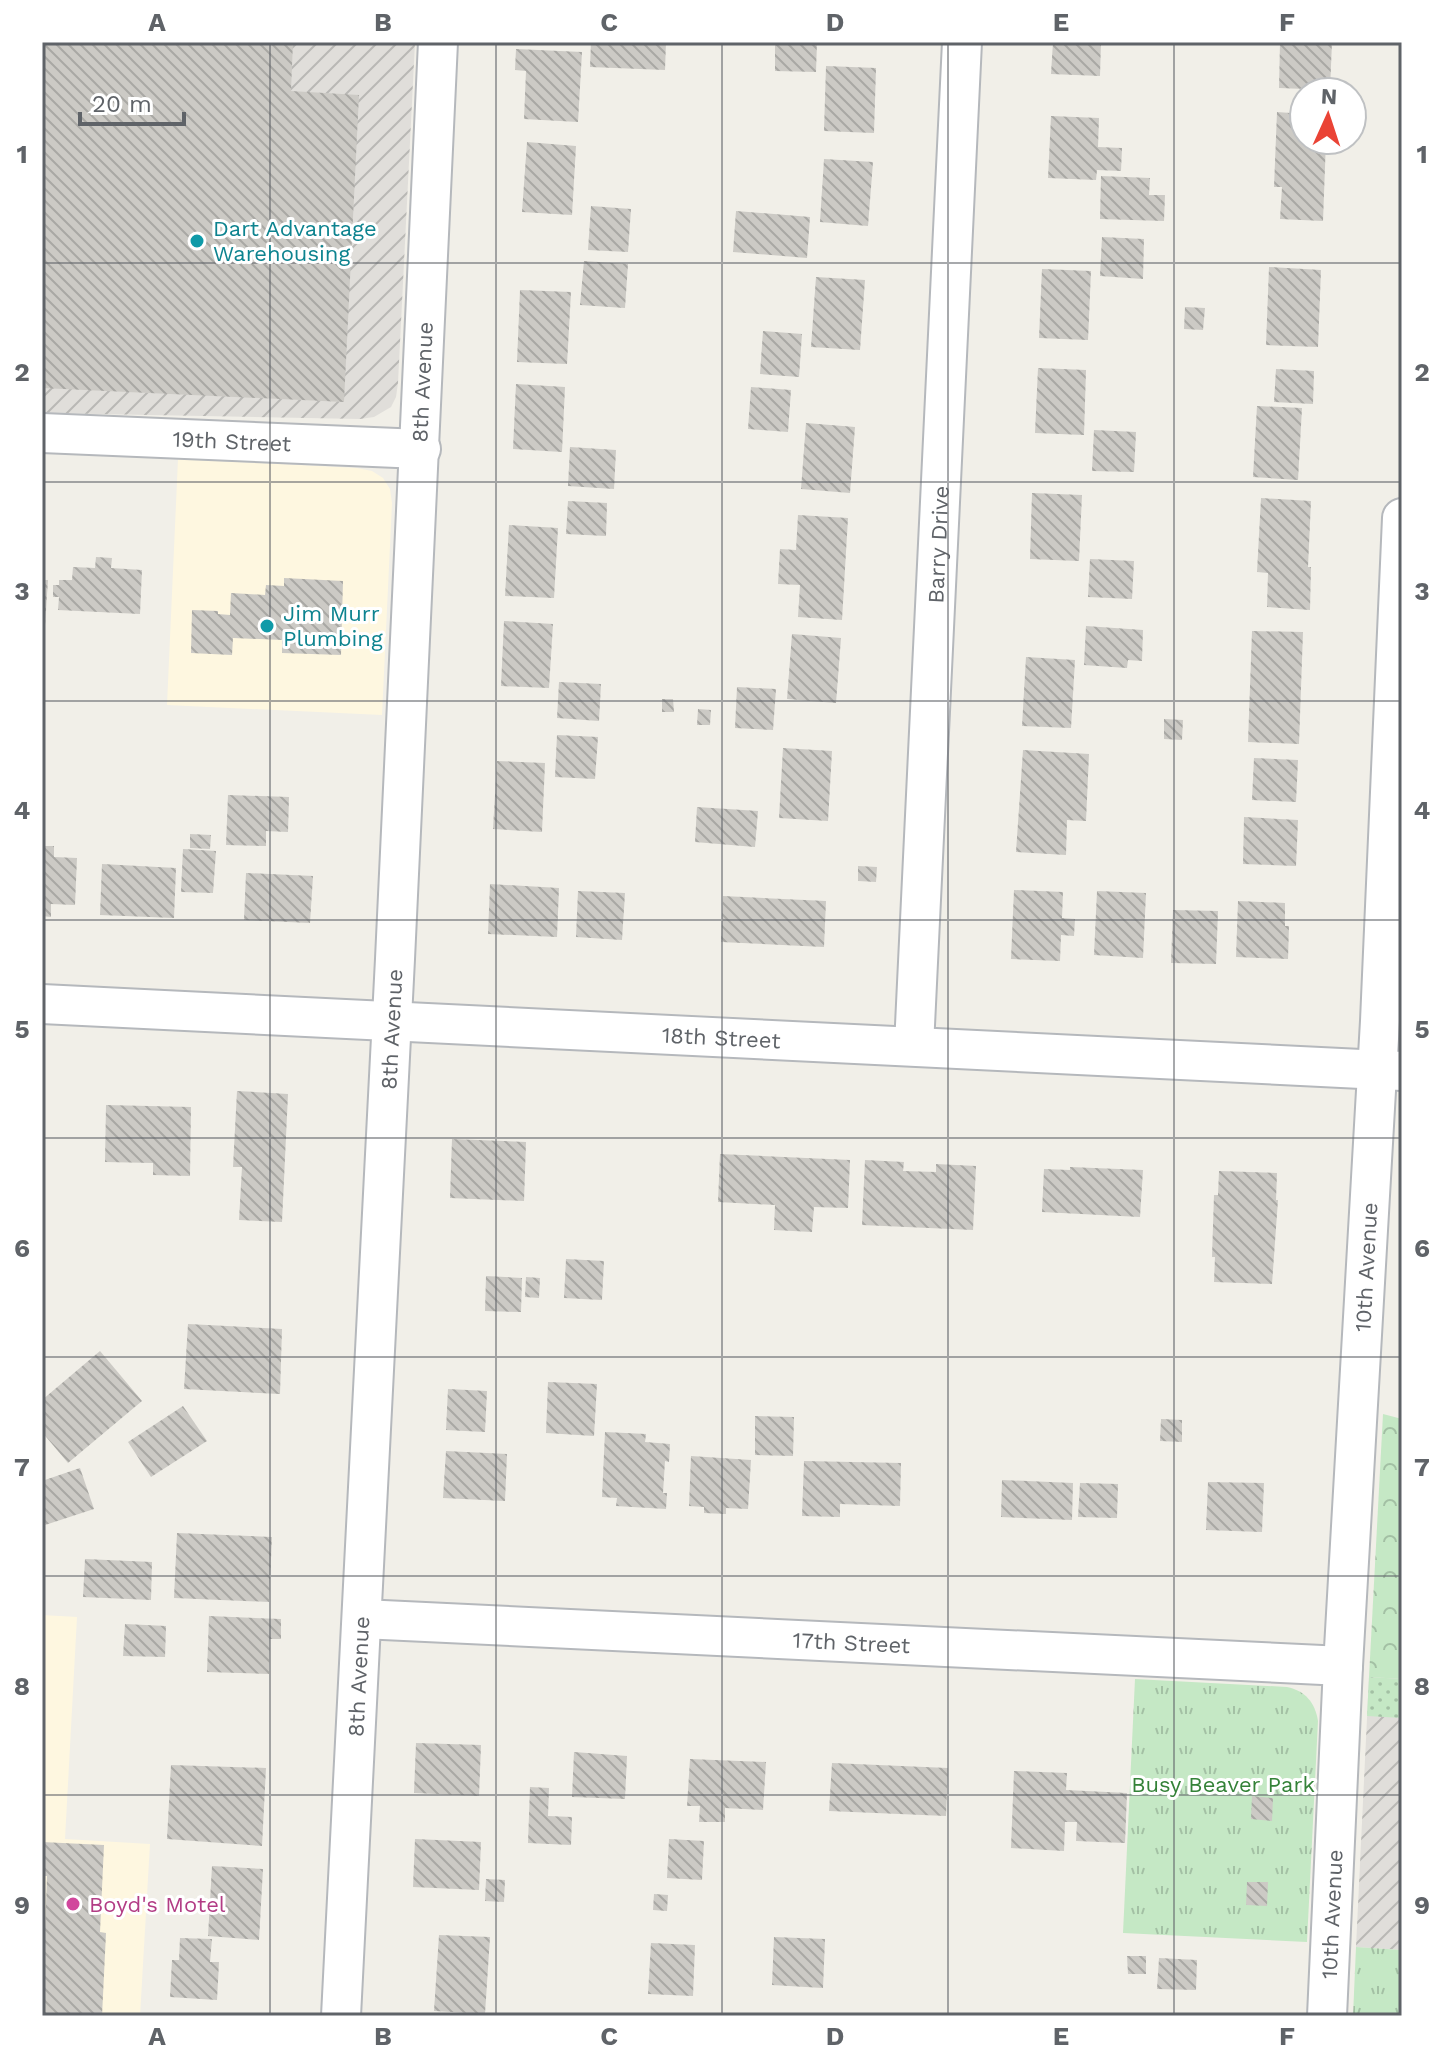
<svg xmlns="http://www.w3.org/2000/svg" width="1444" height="2058" viewBox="0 0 1444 2058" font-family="'Work Sans',sans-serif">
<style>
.commercial{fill:#fef7e0}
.industrial{fill:url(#industrial-furrows)}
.grass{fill:url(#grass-dots)}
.forest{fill:url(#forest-crowns)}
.park{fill:url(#park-tufts)}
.building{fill:url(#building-back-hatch)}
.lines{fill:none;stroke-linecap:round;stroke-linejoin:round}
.street-casing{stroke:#b5b8bc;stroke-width:42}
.street{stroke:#fff;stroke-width:38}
.grid{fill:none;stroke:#5f6368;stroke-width:2;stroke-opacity:0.55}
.culture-dot{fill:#0f9aa8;stroke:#fff;stroke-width:3}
.hotel-dot{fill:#d1479c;stroke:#fff;stroke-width:3}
.labels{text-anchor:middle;stroke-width:6;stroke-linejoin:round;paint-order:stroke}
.culture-label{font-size:22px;fill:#0d838f;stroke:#fff;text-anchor:start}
.street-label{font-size:22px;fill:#5f6368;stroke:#fff}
.park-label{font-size:22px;fill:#348238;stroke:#fff}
.hotel-label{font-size:22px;fill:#b23c85;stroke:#fff;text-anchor:start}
.neatline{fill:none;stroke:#5f6368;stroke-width:3}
.grid-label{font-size:26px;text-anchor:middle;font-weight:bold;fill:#5f6368}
</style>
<defs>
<pattern id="industrial-furrows" width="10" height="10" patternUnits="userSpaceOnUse" patternTransform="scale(2)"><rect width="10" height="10" fill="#e0deda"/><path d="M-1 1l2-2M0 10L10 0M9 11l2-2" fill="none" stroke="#b9b8b5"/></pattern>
<pattern id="grass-dots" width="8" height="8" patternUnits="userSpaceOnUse" patternTransform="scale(2)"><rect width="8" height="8" fill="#c5e8c5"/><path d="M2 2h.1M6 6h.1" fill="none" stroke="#a3c0a4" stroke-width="1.8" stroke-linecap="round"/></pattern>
<pattern id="forest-crowns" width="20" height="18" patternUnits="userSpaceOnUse" patternTransform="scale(2)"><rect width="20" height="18" fill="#c5e8c5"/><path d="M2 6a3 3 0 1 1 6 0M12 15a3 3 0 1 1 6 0" fill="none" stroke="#a3c0a4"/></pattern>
<pattern id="park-tufts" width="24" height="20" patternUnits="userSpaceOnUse" patternTransform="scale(2)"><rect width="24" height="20" fill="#c5e8c5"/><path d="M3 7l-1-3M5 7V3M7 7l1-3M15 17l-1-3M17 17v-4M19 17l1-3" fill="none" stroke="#a3c0a4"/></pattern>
<pattern id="building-back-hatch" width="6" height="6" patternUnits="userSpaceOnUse" patternTransform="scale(2)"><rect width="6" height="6" fill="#cccac5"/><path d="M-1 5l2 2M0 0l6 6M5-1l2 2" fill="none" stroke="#a9a8a4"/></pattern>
</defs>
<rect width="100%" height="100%" fill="#f1efe8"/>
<g class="commercial">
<path d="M178,459l179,9 15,3 11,7 7,11 2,14 -10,212 -215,-10z"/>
<path d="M42,1615l35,2 -12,222 85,5 -10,172h-98z"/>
</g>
<g class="industrial">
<path d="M42,42h373l-17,341 -2,14 -5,10 -17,10 -14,2 -318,-6z"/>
<path d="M1369,1677l33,2v271l-46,-3z"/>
</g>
<path class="grass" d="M1369,1677l33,2v39l-35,-2z"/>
<path class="forest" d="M1383,1414l19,5v260l-33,-2z"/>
<g class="park">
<path d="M1135,1679l152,8c18,4 28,15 31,34l-11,221 -184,-9z"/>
<path d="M1356,1947l46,3v66h-49z"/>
</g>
<g class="building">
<path d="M42,42h251l-2,49 68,4 -15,307 -302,-14z"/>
<path d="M591,42h75l-1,28 -75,-3z"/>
<path d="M775,42h42l-1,30 -41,-1z"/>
<path d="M1053,42h48l-1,34 -49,-2z"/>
<path d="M1280,42h52l-2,48 -51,-2z"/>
<path d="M516,49l66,3 -4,70 -54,-3 2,-48 -11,-1z"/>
<path d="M826,66l50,2 -2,65 -50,-2z"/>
<path d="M1277,112l27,2v26h22l-3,81 -43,-2 2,-32h-8z"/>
<path d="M1051,116l48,2 -1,29 24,1 -1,23 -24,-1 -1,10 -48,-2z"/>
<path d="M527,142l49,4 -4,69 -50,-3z"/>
<path d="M824,159l49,3 -5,64 -48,-4z"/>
<path d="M1101,176l49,2 -1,17h16l-1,26 -64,-2z"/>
<path d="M591,206l40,3 -3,43 -40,-2z"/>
<path d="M736,211l74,6 -3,41 -74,-6z"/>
<path d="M1102,237l42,2 -1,40 -43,-3z"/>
<path d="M584,261l44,3 -3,44 -45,-3z"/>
<path d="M1269,267l52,3 -3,77 -52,-2z"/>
<path d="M1042,269l49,2 -3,69 -49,-2z"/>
<path d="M816,277l49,3 -5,70 -49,-3z"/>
<path d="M520,290l51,2 -4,72 -50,-2z"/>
<path d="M1185,307l20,1 -2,22 -19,-1z"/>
<path d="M763,331l39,3 -3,43 -39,-3z"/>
<path d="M1038,368l48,2 -2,65 -49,-2z"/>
<path d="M1276,369l38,2 -1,33 -39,-2z"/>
<path d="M516,384l49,3 -3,65 -49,-3z"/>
<path d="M751,387l40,3 -3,42 -40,-3z"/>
<path d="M1257,406l45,2 -4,72 -45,-3z"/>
<path d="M806,423l49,4 -5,66 -49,-4z"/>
<path d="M1094,430l42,2 -2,40 -42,-1z"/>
<path d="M570,447l46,3 -2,39 -46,-3z"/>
<path d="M1032,493l50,2 -3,66 -49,-2z"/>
<path d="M1261,498l50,3 -3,66h3l-1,43 -43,-3 1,-34 -11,-1z"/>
<path d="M568,501l39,2 -1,33 -40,-2z"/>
<path d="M798,515l50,3 -6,102 -44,-3 2,-32 -22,-1 2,-35 16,1z"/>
<path d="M509,525l49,3 -4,70 -49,-2z"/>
<path d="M96,557l16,1 -1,10 31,2 -2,44 -82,-4 1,-13h-6v-12h6v-5h13l1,-13 22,1z"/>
<path d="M1090,559l44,2 -2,38 -44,-2z"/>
<path d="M284,578l59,3 -2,74 -59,-2v-13l-49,-2 -1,17 -41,-2 1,-43 26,1v3l12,1 1,-22 34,2 1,-10 18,1z"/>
<path d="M42,580h6l-3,46h-3z"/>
<path d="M504,621l49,3 -4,64 -48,-2z"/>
<path d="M1086,626l57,4 -1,31 -14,-1 -1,8 -43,-3z"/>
<path d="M1252,631l51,1 -4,112 -51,-2z"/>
<path d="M792,634l49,4 -5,65 -49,-4z"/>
<path d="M1026,657l49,3 -4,68 -49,-2z"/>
<path d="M559,682l42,2 -2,37 -42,-3z"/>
<path d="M737,687l39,2 -3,41 -38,-2z"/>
<path d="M662,699h11l1,13h-12z"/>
<path d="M698,709l13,1 -1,15h-13z"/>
<path d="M1164,719l19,1 -1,20 -18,-1z"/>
<path d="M557,735l41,2 -3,42 -40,-2z"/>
<path d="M783,748l49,3 -4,70 -49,-3z"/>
<path d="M1023,750l66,4 -3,67 -19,-1 -1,35 -50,-3z"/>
<path d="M1254,758l44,2 -2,42 -44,-2z"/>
<path d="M497,761l48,2 -3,69 -49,-3z"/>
<path d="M228,795l61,2 -1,35 -22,-1v15l-40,-1z"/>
<path d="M697,807l61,4 -3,36 -60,-5z"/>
<path d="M1244,817l54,3 -2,46 -53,-2z"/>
<path d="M190,834l21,1 -1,14 -20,-1z"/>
<path d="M42,846h12v11l23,1 -2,47 -24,-1v13l-9,-1z"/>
<path d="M183,849l33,2 -3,42 -32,-1z"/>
<path d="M102,864l74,4 -2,50 -74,-3z"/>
<path d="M858,866l19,1 -1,15 -18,-1z"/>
<path d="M246,873l67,3 -3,47 -66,-3z"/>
<path d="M490,884l69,4 -2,49 -69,-3z"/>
<path d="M1014,890l49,2 -1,26 13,1 -1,17 -13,-1 -1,26 -49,-2z"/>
<path d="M578,891l47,2 -3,47 -46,-3z"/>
<path d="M1097,891l49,2 -3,65 -49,-3z"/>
<path d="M723,896l103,5 -2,46 -103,-5z"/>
<path d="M1238,901l47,2v23h4l-1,33 -52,-2z"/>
<path d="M1173,910l45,1 -2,53 -45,-1z"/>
<path d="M237,1091l51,3 -6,128 -43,-2 3,-53h-9z"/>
<path d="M106,1105l85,2 -1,69 -37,-1v-12l-48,-1z"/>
<path d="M452,1139l74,3 -2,59 -74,-3z"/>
<path d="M720,1154l130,6 -2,48 -34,-1 -2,25 -38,-2 1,-25 -57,-3z"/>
<path d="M865,1160l39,2 -1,9 33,1v-8l40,2 -3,64 -111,-5z"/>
<path d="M1070,1167l73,3 -3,47 -98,-5 2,-43 26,1z"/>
<path d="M1219,1171l58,2 -1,27h2l-6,84 -58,-2 1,-25h-3l2,-62h4z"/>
<path d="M566,1259l38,2 -2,39 -38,-2z"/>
<path d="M486,1276l36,2 -1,34 -36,-1z"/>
<path d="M526,1277l14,1 -1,20 -14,-1z"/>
<path d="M188,1324l94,5 -2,65 -96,-5z"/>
<path d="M100,1351l42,50 -74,62 -26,-31v-32z"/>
<path d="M548,1382l49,2 -3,52 -48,-3z"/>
<path d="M448,1389l39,2 -2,41 -39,-2z"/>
<path d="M183,1406l24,35 -56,36 -23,-35z"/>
<path d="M755,1416l39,1 -1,39 -38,-1z"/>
<path d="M1161,1419l21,1v22l-22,-1z"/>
<path d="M605,1432l41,2 -1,8 25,2 -1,18 -4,-1 -2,32h4l-1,16 -50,-3 1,-8 -15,-1z"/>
<path d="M446,1451l61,3 -2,47 -62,-3z"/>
<path d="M691,1456l60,4 -3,49 -22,-1v6l-22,-1v-6l-15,-1z"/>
<path d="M804,1461l97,2 -1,43 -60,-2v13l-38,-1z"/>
<path d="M80,1468l14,41 -52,17v-45z"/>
<path d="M1002,1480l71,3 -1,37 -71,-3z"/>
<path d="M1208,1482l56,1 -2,49 -56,-2z"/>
<path d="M1080,1483l38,1 -1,34 -39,-1z"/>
<path d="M177,1533l95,4 -3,65 -95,-4z"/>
<path d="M85,1559l67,3 -1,38 -68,-3z"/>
<path d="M209,1616l72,3v20h-11l-1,35 -62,-2z"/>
<path d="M125,1624l41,2 -1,31 -42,-1z"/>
<path d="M416,1743l65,2 -2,51 -65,-3z"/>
<path d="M574,1752l53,4 -2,43 -53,-2z"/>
<path d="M690,1759l76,3 -3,48 -38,-2v14h-26l1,-16h-13z"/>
<path d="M832,1763l116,5 -2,48 -117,-5z"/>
<path d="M171,1765l95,3 -4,78 -95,-7z"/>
<path d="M1014,1771l53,2 -1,17 61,3 -2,50 -49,-2 1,-19h-12l-1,29 -53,-3z"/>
<path d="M530,1787l19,1 -1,28 24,1 -1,28 -43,-2z"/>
<path d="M1252,1796l21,2 -1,23 -21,-2z"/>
<path d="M415,1839l66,3 -2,48 -66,-3z"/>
<path d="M669,1839l35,2 -2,39 -35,-2z"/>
<path d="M42,1842l62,3 -4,87 6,1 -4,83h-60l5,-140h-5z"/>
<path d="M212,1866l51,3 -4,71 -51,-4z"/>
<path d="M486,1879l19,1 -1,22 -19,-1z"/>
<path d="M1247,1882h21l-1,24 -21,-1z"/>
<path d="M654,1894l14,1 -1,16 -14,-1z"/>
<path d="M439,1935l51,2 -5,77 -51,-3z"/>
<path d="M774,1937l51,2 -2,49 -51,-3z"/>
<path d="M180,1938l32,1 -2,23h9l-2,38 -47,-3 2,-37h7z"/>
<path d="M651,1943l44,2 -2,51 -45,-2z"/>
<path d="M1127,1956h19v18h-18z"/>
<path d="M1159,1958l38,2 -1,30 -39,-1z"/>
</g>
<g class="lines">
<defs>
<g id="street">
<path id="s1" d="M42,433l379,16"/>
<path id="s2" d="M42,1004l1360,67"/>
<path id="s3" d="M914,1046l48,-1004"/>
<path id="s4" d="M362,1619l981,47"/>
<path id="s5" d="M341,2016l54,-1057 43,-917"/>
<path id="s6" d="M1327,2016l16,-350 37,-645 22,-503"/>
</g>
</defs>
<use href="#street" class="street-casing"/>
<use href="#street" class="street"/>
</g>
<path class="grid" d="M270,42v1974M496,42v1974M722,42v1974M948,42v1974M1174,42v1974M42,263h1360M42,482h1360M42,701h1360M42,920h1360M42,1138h1360M42,1357h1360M42,1576h1360M42,1795h1360"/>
<g class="culture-dot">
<circle cx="197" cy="241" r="8"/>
<circle cx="267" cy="626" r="8"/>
</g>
<circle class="hotel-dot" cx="73" cy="1904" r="8"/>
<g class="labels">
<g class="culture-label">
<text x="213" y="236">Dart Advantage<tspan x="213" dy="25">Warehousing</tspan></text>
<text x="283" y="621">Jim Murr<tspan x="283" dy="25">Plumbing</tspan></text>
</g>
<g class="street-label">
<text dy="8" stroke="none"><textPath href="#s5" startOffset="1636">8th Avenue</textPath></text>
<text dy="8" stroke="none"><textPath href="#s1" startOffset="190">19th Street</textPath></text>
<text dy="8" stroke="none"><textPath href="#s3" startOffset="502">Barry Drive</textPath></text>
<text dy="8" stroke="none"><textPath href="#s5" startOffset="988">8th Avenue</textPath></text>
<text dy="8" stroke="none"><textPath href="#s2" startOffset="680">18th Street</textPath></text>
<text dy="8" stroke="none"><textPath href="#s6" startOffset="750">10th Avenue</textPath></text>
<text dy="8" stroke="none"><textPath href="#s4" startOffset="490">17th Street</textPath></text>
<text dy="8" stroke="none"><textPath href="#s5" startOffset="340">8th Avenue</textPath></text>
<text dy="8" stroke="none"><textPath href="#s6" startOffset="102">10th Avenue</textPath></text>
</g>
<g class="park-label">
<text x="1223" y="1792">Busy Beaver Park</text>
</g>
<g class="hotel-label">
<text x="89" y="1912">Boyd's Motel</text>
</g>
</g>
<rect width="1444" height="2058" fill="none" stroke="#ffffff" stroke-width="88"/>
<g transform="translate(1328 116) rotate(3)"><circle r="38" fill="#ffffff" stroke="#bfc1c3" stroke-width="2"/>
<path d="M0-6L14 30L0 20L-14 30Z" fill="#ea4335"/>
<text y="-12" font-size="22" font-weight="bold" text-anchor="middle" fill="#5f6368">N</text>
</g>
<path d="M80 112v12h104v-12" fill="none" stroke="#5f6368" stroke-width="4"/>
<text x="92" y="112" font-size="24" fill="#5f6368" stroke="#ffffff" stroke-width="6" paint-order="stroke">20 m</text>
<rect x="44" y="44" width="1356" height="1970" class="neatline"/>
<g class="grid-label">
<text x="157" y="31">A</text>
<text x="383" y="31">B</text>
<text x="609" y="31">C</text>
<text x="835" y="31">D</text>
<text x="1061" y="31">E</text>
<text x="1287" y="31">F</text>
<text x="22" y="163">1</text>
<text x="1422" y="163">1</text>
<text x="22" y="381">2</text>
<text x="1422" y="381">2</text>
<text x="22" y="600">3</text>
<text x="1422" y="600">3</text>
<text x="22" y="819">4</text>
<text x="1422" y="819">4</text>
<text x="22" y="1038">5</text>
<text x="1422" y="1038">5</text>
<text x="22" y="1257">6</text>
<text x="1422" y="1257">6</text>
<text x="22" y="1476">7</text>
<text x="1422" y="1476">7</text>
<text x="22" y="1695">8</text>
<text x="1422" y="1695">8</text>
<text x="22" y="1914">9</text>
<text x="1422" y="1914">9</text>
<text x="157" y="2045">A</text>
<text x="383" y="2045">B</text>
<text x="609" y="2045">C</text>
<text x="835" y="2045">D</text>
<text x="1061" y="2045">E</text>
<text x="1287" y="2045">F</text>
</g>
</svg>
